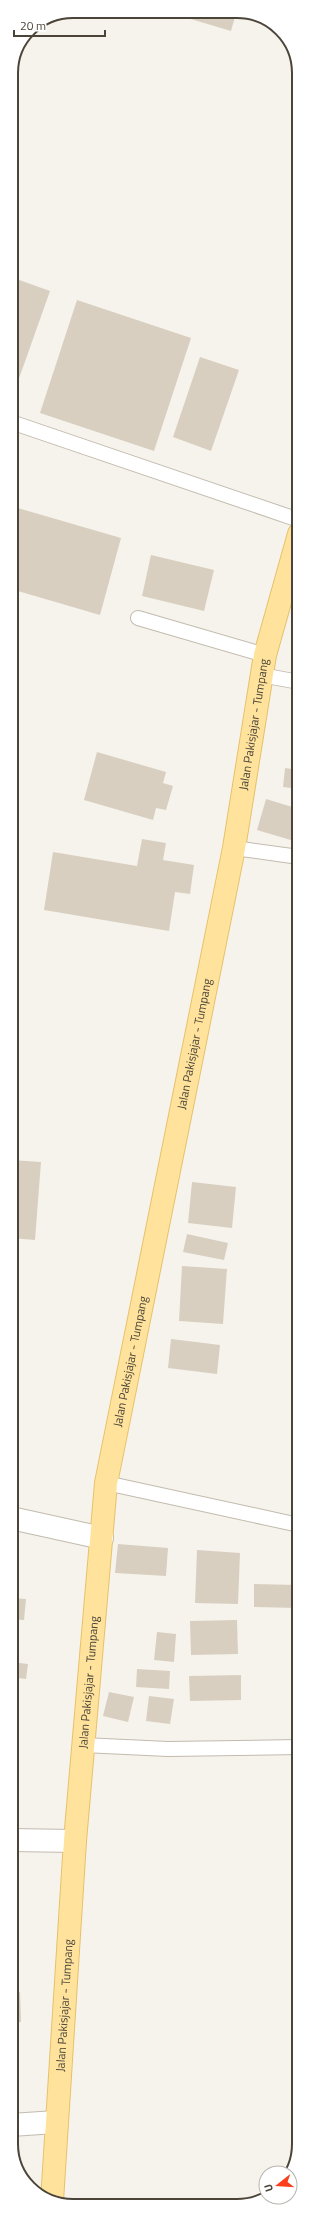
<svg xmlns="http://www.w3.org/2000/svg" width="310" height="2217" viewBox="0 0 310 2217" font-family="'Titillium Web',sans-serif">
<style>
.building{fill:#d8cfc1}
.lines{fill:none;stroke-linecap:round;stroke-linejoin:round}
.service-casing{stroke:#c2bbae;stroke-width:16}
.minor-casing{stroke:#c2bbae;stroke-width:24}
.primary-casing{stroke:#e6c16a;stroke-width:24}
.service{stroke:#fff;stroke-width:14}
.minor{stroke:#fff;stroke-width:22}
.primary{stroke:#ffe39c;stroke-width:22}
.labels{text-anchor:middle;stroke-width:4;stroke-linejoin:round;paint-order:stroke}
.street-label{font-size:12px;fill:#4b4439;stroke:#fff}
.rim{fill:none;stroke:#4b4439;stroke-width:2}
</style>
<rect width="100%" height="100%" fill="#f6f3ec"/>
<g class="building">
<path d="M167,12l69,1 -5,18z"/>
<path d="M11,277l39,14 -39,110z"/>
<path d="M77,300l114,38 -37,113 -114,-38z"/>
<path d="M200,357l39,13 -28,81 -38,-14z"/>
<path d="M11,506l110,32 -21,77 -89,-26z"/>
<path d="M151,555l63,15 -10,41 -62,-15z"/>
<path d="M97,752l69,20 -3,11 10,3 -7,24 -10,-2 -3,12 -69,-20z"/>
<path d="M285,768l14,2v19l-16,-2z"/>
<path d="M266,799l33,10v15l-5,17 -37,-11z"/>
<path d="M142,839l24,4 -3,17 31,5 -4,29 -15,-2 -6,39 -125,-21 9,-58 84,14z"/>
<path d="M11,1160l30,2 -6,78 -24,-2z"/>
<path d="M192,1182l44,5 -4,41 -44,-5z"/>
<path d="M187,1234l41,9 -4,17 -41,-8z"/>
<path d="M182,1266l45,3 -4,55 -44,-3z"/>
<path d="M171,1339l49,6 -3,29 -49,-6z"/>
<path d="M118,1544l50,4 -2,28 -51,-3z"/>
<path d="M197,1550l43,3 -2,51 -43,-1z"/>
<path d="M254,1584l44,1 -1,23 -43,-1z"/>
<path d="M11,1598l15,1 -2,21 -13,-1z"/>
<path d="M237,1620l1,34 -47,1 -1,-34z"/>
<path d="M11,1630l8,1 -2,16 -6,-1z"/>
<path d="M157,1632l19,2 -2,28 -20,-2z"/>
<path d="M11,1662l17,2 -2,15 -15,-2z"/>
<path d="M137,1669l33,2 -1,18 -33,-2z"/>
<path d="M241,1675v25l-51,1 -1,-25z"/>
<path d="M109,1692l25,5 -6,25 -25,-6z"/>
<path d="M149,1696l25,3 -4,25 -24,-3z"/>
<path d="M11,1900h8l-3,47 -5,-1z"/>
<path d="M11,1992h9l1,30 -10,1z"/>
<path d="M11,2032l8,1 -2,28 -6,-1z"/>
</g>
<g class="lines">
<defs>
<g id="service">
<path d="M11,422l288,98"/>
<path d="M138,618l127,37"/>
<path d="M261,675l38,7"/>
<path d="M234,848l65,9"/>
<path d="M106,1483l193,42"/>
<path d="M83,1745l85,4 131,-2"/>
</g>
<g id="minor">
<path d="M11,1518l91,20"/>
<path d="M11,1840l64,1"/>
<path d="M11,2125l45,-3"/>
</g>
<g id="primary">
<path id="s1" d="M52,2201l23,-360 31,-358 128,-635 31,-193 34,-121"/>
</g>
</defs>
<use href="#service" class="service-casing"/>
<use href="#minor" class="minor-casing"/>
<use href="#primary" class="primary-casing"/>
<use href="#service" class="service"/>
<use href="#minor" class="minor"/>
<use href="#primary" class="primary"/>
</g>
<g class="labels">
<g class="street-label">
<text dy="4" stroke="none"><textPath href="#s1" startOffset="1493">Jalan Pakisjajar - Tumpang</textPath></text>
<text dy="4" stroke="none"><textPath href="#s1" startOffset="1168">Jalan Pakisjajar - Tumpang</textPath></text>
<text dy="4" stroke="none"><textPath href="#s1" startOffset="844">Jalan Pakisjajar - Tumpang</textPath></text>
<text dy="4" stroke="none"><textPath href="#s1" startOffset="520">Jalan Pakisjajar - Tumpang</textPath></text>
<text dy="4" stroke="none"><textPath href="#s1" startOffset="196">Jalan Pakisjajar - Tumpang</textPath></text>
</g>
</g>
<path d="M0 0H310V2217H0ZM73 18H237A55 55 0 0 1 292 73V2144A55 55 0 0 1 237 2199H73A55 55 0 0 1 18 2144V73A55 55 0 0 1 73 18Z" fill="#fff" fill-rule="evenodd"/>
<path class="rim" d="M73 18H237A55 55 0 0 1 292 73V2144A55 55 0 0 1 237 2199H73A55 55 0 0 1 18 2144V73A55 55 0 0 1 73 18Z"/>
<g transform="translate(278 2185) rotate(253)"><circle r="19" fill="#ffffff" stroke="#b7b4b0"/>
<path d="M0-3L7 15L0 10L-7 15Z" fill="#fc3f1d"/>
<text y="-6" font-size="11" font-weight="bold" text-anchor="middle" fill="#4b4439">U</text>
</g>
<path d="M14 30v6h91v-6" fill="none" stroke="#4b4439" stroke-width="2"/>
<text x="20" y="30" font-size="12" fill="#4b4439" stroke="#ffffff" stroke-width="3" paint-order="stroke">20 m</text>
</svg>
